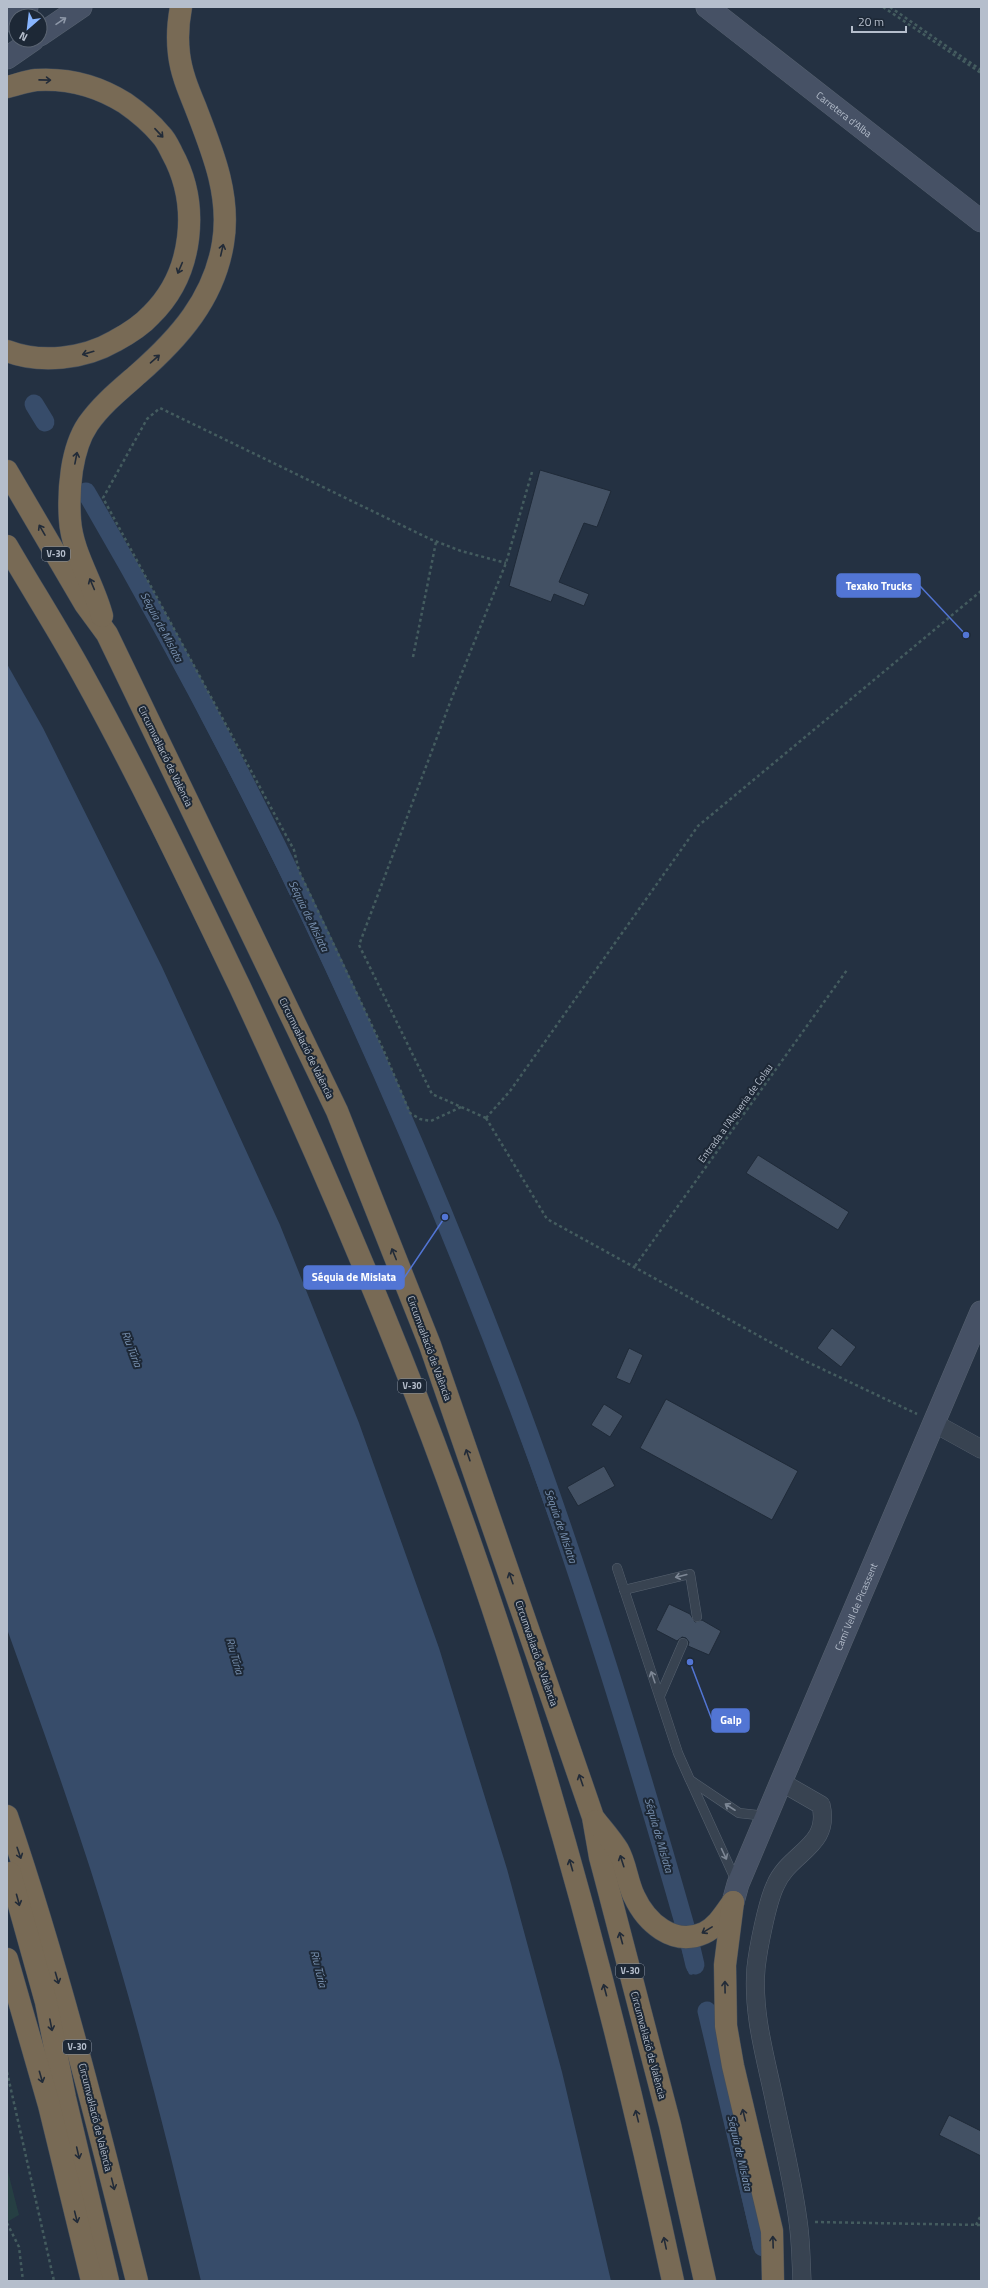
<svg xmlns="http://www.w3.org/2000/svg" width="988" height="2288" viewBox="0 0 988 2288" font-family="'Titillium Web',sans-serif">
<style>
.green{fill:#263f43}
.water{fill:#374c6a}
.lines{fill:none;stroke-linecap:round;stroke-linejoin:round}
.stream{stroke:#374c6a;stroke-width:5.5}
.canal{stroke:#374c6a;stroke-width:19}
.building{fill:#435164;stroke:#1f2a38}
.lane-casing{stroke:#56616f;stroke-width:10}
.street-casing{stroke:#56616f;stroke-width:19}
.secondary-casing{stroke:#56616f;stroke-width:23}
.highway-casing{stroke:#434e5c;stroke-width:23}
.path{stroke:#445c5f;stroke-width:2.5;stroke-dasharray:3 3;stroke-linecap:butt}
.lane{stroke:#384351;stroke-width:9}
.street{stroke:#384351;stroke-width:18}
.secondary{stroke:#465165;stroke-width:22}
.highway{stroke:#786a55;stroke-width:22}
.oneway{stroke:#8e98a8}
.oneway2{stroke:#222b38}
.oneway3{stroke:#7d8795}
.labels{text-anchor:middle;stroke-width:4;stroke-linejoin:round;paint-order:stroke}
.shield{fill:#1d2836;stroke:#87919f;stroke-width:1}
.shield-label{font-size:9px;font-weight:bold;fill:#b5becc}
.street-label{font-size:10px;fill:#b5becc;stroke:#1d2836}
.water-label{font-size:11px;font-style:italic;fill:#7b94b4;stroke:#1d2836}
.leader{fill:none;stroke:#5275d4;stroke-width:1.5}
.callout-dot{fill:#5275d4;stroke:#1d2836;stroke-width:1.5}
.callout{fill:#5275d4;stroke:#5275d4;stroke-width:1.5}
.callout-label{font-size:11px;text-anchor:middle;font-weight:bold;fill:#fff}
</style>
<rect width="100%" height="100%" fill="#243142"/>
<path class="green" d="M7,2168l12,47 -12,7z"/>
<path class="water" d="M7,664l36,64 119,239 118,258 79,198 80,225 68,221 55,203 49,209h-410c-26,-108 -52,-215 -83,-321 -32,-112 -72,-222 -111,-331z"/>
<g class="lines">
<g class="stream">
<path d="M29,407l10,17"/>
<path d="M85,502c198,341 358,701 487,1073 40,115 73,233 106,349"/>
<path d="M684,1948l7,24"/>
<path d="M702,2013l54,235"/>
</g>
<g class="canal">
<path d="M34,404l11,18"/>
<path d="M86,492c170,291 314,597 432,912 64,172 117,347 167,522"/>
<path d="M691,1948l4,17"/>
<path d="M707,2011l56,236"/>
</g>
</g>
<g class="building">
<path d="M540,470l71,21 -14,36 -13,-4 -25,59 30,12 -5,12 -30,-12 -3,8 -42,-16z"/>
<path d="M758,1155l91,57 -11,18 -92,-57z"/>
<path d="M832,1328l24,19 -15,20 -24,-19z"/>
<path d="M629,1348l14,7 -13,29 -14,-6z"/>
<path d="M666,1399l132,72 -26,49 -132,-72z"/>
<path d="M604,1404l19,12 -13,21 -19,-12z"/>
<path d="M604,1466l11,20 -37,20 -11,-19z"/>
<path d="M669,1604l21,10 5,8 7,-2 19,11 -12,24 -21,-9 1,-4 -3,-4 -4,-1 -5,4 -21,-11z"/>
<path d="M949,2115l32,16v25l-42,-21z"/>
</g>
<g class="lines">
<defs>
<g id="lane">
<path d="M617,1568l61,185 12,27 49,33 28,3"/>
<path d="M624,1590l66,-16 7,43"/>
<path d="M660,1696l23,-53"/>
<path d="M691,1782l45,99"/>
</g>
<g id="street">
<path d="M934,1423l47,26"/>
<path d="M781,1782l40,23c10,42 -32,47 -46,81 -8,17 -17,63 -19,82 -4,48 11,94 20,140 8,37 17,75 22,113 3,20 3,40 4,60"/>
</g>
<g id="secondary">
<path id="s1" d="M707,7l274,214"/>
<path d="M7,21l20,-14"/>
<path d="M40,35l41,-28"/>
<path d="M7,58l26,-18"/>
<path id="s2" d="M733,1902l5,-18 43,-102 200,-470"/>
</g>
<g id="highway">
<path d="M7,87c9,-2 20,-6 29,-7 32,-2 62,6 89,23 13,9 26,20 36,32 5,5 8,12 11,18 28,51 22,120 -21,162 -10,11 -23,19 -36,26 -31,18 -74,23 -108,10"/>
<path d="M7,471l78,133 22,30 230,477 93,234 163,472 7,40 70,268 35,156"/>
<path d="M7,546c25,43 52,85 76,129 56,101 106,206 156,310 57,122 111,245 161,370 120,299 206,612 273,926"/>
<path d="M102,616c-8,-32 -30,-63 -32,-96 -2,-30 1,-71 18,-96 14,-20 33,-35 50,-50 41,-36 76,-75 85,-131 8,-48 -11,-93 -28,-137 -7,-17 -14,-34 -16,-52 -2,-16 -1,-31 2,-47"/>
<path d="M7,1816c52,153 91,309 130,465"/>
<path d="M596,1821c7,9 16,19 22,29 8,14 9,32 16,46 12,26 39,51 70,37 13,-6 21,-20 29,-31"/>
<path d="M10,1873l36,129 19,96 43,183"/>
<path d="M733,1902l-8,63 1,61 7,40 39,165 1,50"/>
<path d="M7,1959l42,146 43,176"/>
</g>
</defs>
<use href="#lane" class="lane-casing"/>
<use href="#street" class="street-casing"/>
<use href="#secondary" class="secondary-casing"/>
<use href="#highway" class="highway-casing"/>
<g class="path">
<path d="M883,7l98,66"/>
<path d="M890,7l91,63"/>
<path d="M413,657l23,-115"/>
<path d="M461,1107l-30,14 -11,-2 -10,-6 -26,-62 -85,-180 -5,-21 -191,-352 44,-79 13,-11 270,131 31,12 45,12"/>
<path d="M486,1118l24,-27 188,-265 283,-235"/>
<path d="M486,1118l-54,-24 -73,-149 92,-245 55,-137 26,-91"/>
<path d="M486,1118l61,101 252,139 118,56"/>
<path d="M635,1266l212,-296"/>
<path d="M7,2072l47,209"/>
<path d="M815,2222l166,3"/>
<path d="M7,2223l12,24 4,34"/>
<path d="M976,2225l5,-10"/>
</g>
<use href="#lane" class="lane"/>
<use href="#street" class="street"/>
<use href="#secondary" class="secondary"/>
<use href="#highway" class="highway"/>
</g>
<defs><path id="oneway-shaft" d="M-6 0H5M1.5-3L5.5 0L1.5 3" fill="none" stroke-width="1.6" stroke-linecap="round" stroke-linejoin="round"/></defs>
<use class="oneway" href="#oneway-shaft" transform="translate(61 21) rotate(-34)"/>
<g class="oneway2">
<use href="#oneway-shaft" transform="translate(45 80) rotate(1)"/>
<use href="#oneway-shaft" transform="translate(159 133) rotate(47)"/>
<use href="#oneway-shaft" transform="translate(222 250) rotate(-77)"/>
<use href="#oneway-shaft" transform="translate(180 268) rotate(113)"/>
<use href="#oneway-shaft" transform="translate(88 353) rotate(164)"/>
<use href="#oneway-shaft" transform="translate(155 359) rotate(-41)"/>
<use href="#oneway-shaft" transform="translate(76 458) rotate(-79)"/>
<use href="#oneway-shaft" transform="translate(42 530) rotate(-120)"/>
<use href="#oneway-shaft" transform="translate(92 584) rotate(-113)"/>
<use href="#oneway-shaft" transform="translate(394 1254) rotate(-112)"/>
<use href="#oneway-shaft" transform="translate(468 1455) rotate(-109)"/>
<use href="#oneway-shaft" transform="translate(511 1578) rotate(-109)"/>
<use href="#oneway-shaft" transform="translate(581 1780) rotate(-109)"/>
<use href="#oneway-shaft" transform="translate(19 1853) rotate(71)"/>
<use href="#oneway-shaft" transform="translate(622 1861) rotate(-108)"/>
<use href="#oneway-shaft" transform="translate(571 1865) rotate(-106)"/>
<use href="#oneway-shaft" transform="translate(18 1900) rotate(75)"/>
<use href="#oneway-shaft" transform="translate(707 1930) rotate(149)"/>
<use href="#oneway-shaft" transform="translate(621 1938) rotate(-105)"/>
<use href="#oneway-shaft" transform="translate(57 1978) rotate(74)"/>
<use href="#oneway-shaft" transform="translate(725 1987) rotate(-91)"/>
<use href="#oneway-shaft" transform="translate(605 1990) rotate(-105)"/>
<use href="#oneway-shaft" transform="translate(51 2025) rotate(79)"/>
<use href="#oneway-shaft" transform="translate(41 2077) rotate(74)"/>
<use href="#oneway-shaft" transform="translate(744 2115) rotate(-104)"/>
<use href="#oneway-shaft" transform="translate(637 2116) rotate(-104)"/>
<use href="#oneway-shaft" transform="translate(78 2153) rotate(77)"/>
<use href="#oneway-shaft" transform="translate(113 2184) rotate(76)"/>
<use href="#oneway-shaft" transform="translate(76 2217) rotate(76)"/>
<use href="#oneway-shaft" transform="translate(773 2242) rotate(-92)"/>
<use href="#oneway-shaft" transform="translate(665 2243) rotate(-102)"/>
</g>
<g class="oneway3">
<use href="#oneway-shaft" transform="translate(681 1576) rotate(166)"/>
<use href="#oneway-shaft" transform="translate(653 1677) rotate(-109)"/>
<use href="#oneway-shaft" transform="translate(730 1807) rotate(-147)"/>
<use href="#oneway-shaft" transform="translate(724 1854) rotate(65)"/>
</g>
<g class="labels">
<g class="shield">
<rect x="42" y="547" width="28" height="14" rx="3"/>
<rect x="398" y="1379" width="28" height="14" rx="3"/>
<rect x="616" y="1964" width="28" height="14" rx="3"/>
<rect x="63" y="2040" width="28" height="14" rx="3"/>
</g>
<g class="shield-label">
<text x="56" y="557">V-30</text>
<text x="412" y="1389">V-30</text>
<text x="630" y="1974">V-30</text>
<text x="77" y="2050">V-30</text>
</g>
<g class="street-label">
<text dy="4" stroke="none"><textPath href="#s1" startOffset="174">Carretera d'Alba</textPath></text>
<text transform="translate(166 756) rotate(64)" y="4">Circumval·lació de València</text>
<text transform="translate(307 1048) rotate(64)" y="4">Circumval·lació de València</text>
<text transform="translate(735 1113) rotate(-54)" y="4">Entrada a l'Alqueria de Colau</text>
<text transform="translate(430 1348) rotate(70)" y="4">Circumval·lació de València</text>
<text dy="4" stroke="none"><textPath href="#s2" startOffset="320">Camí Vell de Picassent</textPath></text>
<text transform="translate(537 1653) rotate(71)" y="4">Circumval·lació de València</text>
<text transform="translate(649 2045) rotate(75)" y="4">Circumval·lació de València</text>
<text transform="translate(96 2117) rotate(76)" y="4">Circumval·lació de València</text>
</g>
<g class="water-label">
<text transform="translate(162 627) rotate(62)" y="4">Séquia de Mislata</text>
<text transform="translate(309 916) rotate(64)" y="4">Séquia de Mislata</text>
<text transform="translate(132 1349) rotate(69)" y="4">Riu Túria</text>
<text transform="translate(561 1526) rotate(71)" y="4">Séquia de Mislata</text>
<text transform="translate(235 1656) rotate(74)" y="4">Riu Túria</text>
<text transform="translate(659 1835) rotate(74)" y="4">Séquia de Mislata</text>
<text transform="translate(319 1969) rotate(76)" y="4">Riu Túria</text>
<text transform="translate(740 2153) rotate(77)" y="4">Séquia de Mislata</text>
</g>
</g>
<path class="leader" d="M966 635L920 586M445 1217L404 1278M690 1662L712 1720"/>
<g class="callout-dot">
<circle cx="966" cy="635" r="4"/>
<circle cx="445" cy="1217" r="4"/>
<circle cx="690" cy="1662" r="4"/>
</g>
<g class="callout">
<rect x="837" y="574" width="83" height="23" rx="4"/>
<rect x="304" y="1266" width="100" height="23" rx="4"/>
<rect x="712" y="1709" width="37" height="23" rx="4"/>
</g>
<g class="callout-label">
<text x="879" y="590">Texako Trucks</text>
<text x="354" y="1281">Séquia de Mislata</text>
<text x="731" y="1724">Galp</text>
</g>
<rect width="988" height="2288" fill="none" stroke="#b5becc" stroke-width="16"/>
<g transform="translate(28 28) rotate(208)"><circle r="19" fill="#1d2836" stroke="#5a6472"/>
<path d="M0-3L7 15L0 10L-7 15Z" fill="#88b5fe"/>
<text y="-6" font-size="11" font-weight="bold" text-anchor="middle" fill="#b5becc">N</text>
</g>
<path d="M852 26v6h54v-6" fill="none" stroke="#b5becc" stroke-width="2"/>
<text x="858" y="26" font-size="12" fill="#b5becc" stroke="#1d2836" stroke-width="3" paint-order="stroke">20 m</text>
</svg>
